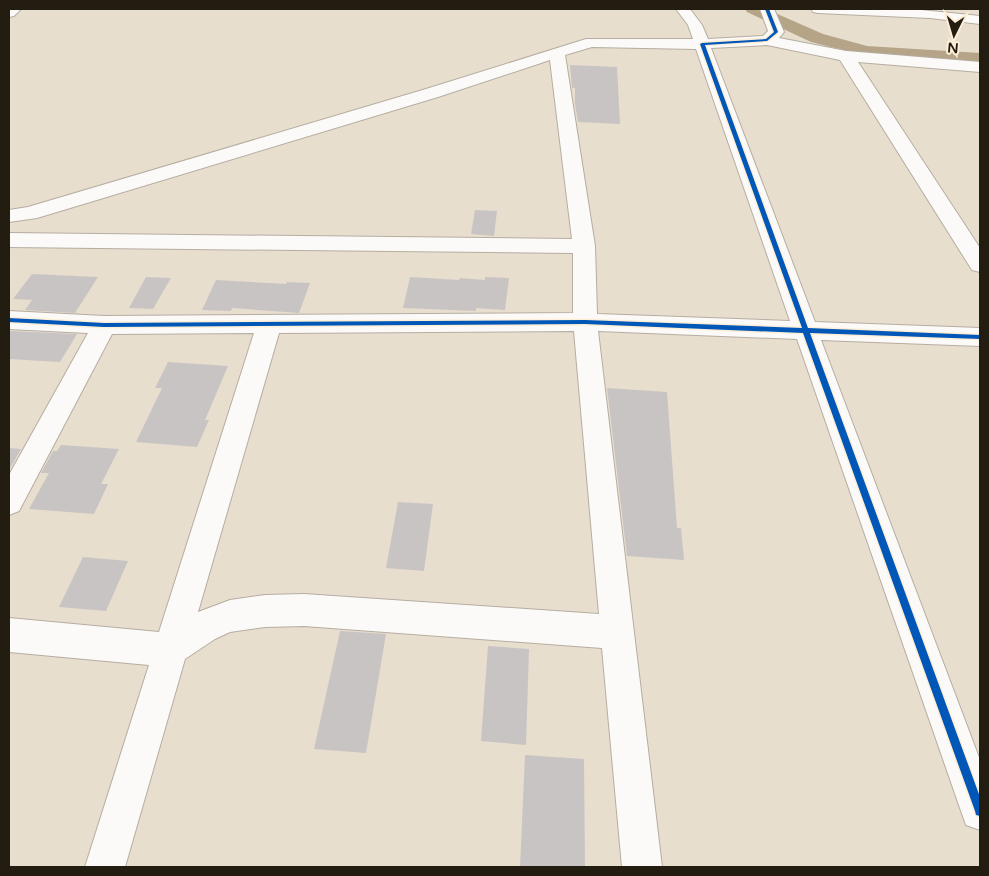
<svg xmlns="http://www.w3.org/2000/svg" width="989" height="876" viewBox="0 0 989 876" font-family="'Varela Round',sans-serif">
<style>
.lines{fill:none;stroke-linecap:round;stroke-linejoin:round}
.canal{fill:#b5a487;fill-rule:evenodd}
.building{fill:#c9c4c4}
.minor-casing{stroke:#b5ada1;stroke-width:2}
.minor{fill:#fcfaf8;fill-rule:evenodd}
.cycleway-casing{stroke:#fdefd7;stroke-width:3}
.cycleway{fill:#0057b8;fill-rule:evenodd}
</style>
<rect width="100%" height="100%" fill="#e8dece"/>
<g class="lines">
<path class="canal" d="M745,9h21l57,25 44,12 113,7v10l-113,-7 -56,-14 -64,-30z"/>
</g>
<g class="building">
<path d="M570,65l47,2 3,57 -42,-2 -3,-18v-16h-3z"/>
<path d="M475,210l22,1 -3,25 -23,-2z"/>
<path d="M32,274l66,3 -23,36 -50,-3 7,-10 -19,-1z"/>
<path d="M146,277l25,1 -18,31 -24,-1z"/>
<path d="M410,277l49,3 1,-2 25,2v-3l24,1 -4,32 -29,-2v3l-73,-3z"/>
<path d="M216,280l70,4 1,-2 23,1 -11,30 -67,-5 -1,3 -29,-1z"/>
<path d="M10,331l67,3 -17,28 -51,-3z"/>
<path d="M168,362l60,4 -23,54h4l-12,27 -61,-5 26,-54h-7z"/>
<path d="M607,388l60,4 10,136h4l3,32 -57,-4z"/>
<path d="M61,445l58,4 -18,35h7l-14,30 -65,-5 20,-36h-8l12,-22h4z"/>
<path d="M9,448l12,1 -12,21z"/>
<path d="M398,502l35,2 -9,67 -38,-3z"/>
<path d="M83,557l45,4 -22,50 -47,-4z"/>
<path d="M340,631l46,3 -20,119 -52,-4z"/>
<path d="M488,646l41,3 -3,96 -45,-4z"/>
<path d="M525,755l59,4 1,108h-65z"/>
</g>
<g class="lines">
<defs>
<g id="minor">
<path d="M9,9h12l-7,7 -5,1z"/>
<path d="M676,9h14l12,16 6,14 55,-3 5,-5 -8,-22h14l10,23 -5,6 67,13 134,11v10l-122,-10 122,186v24l-8,-2 -132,-210 -73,-15 -56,3 104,274 165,6v18l-159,-6 159,420v70l-14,-5 -5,-14 -164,-472 -199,-8 64,536h-40l-20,-219 -298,-22 -39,1 -35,5 -15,7 -30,20 -60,208h-40l64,-202 -140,-13v-34l150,14 95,-299 -142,1 -93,177 -10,4v-40l79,-142 -79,-4v-18l95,5 469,-3v-60l-564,-6v-14l563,6 -22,-179 -112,37 -401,121 -28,4v-12l19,-3 398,-118 160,-50h107l-5,-14zM592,47l104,2 94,272 -193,-7 -2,-68 -30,-191zM574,331l25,283 -295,-20 -39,1 -35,5 -32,12 81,-279z"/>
<path d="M811,9h100l69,7v8l-50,-6 -112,-5 -5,-1z"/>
</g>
</defs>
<use href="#minor" class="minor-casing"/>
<use href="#minor" class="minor"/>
<defs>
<path id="cycleway" d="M765,9h4l9,23 -11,9 -62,4 103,283 172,7v4l-170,-6 170,464v19l-4,-1 -1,-4 -172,-478 -218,-9 -481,3 -95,-5v-4l95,5 481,-3 217,8 -102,-284 2,-1 64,-4 8,-7z"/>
</defs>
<use href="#cycleway" class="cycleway-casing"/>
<use href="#cycleway" class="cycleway"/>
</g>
<rect width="989" height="876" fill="none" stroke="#221c11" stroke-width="20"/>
<g transform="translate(954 35) rotate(185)" stroke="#fdefd7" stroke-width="4" paint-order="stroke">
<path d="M0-4L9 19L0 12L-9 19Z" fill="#221c11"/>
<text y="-8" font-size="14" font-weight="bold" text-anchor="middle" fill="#221c11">N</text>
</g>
</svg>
